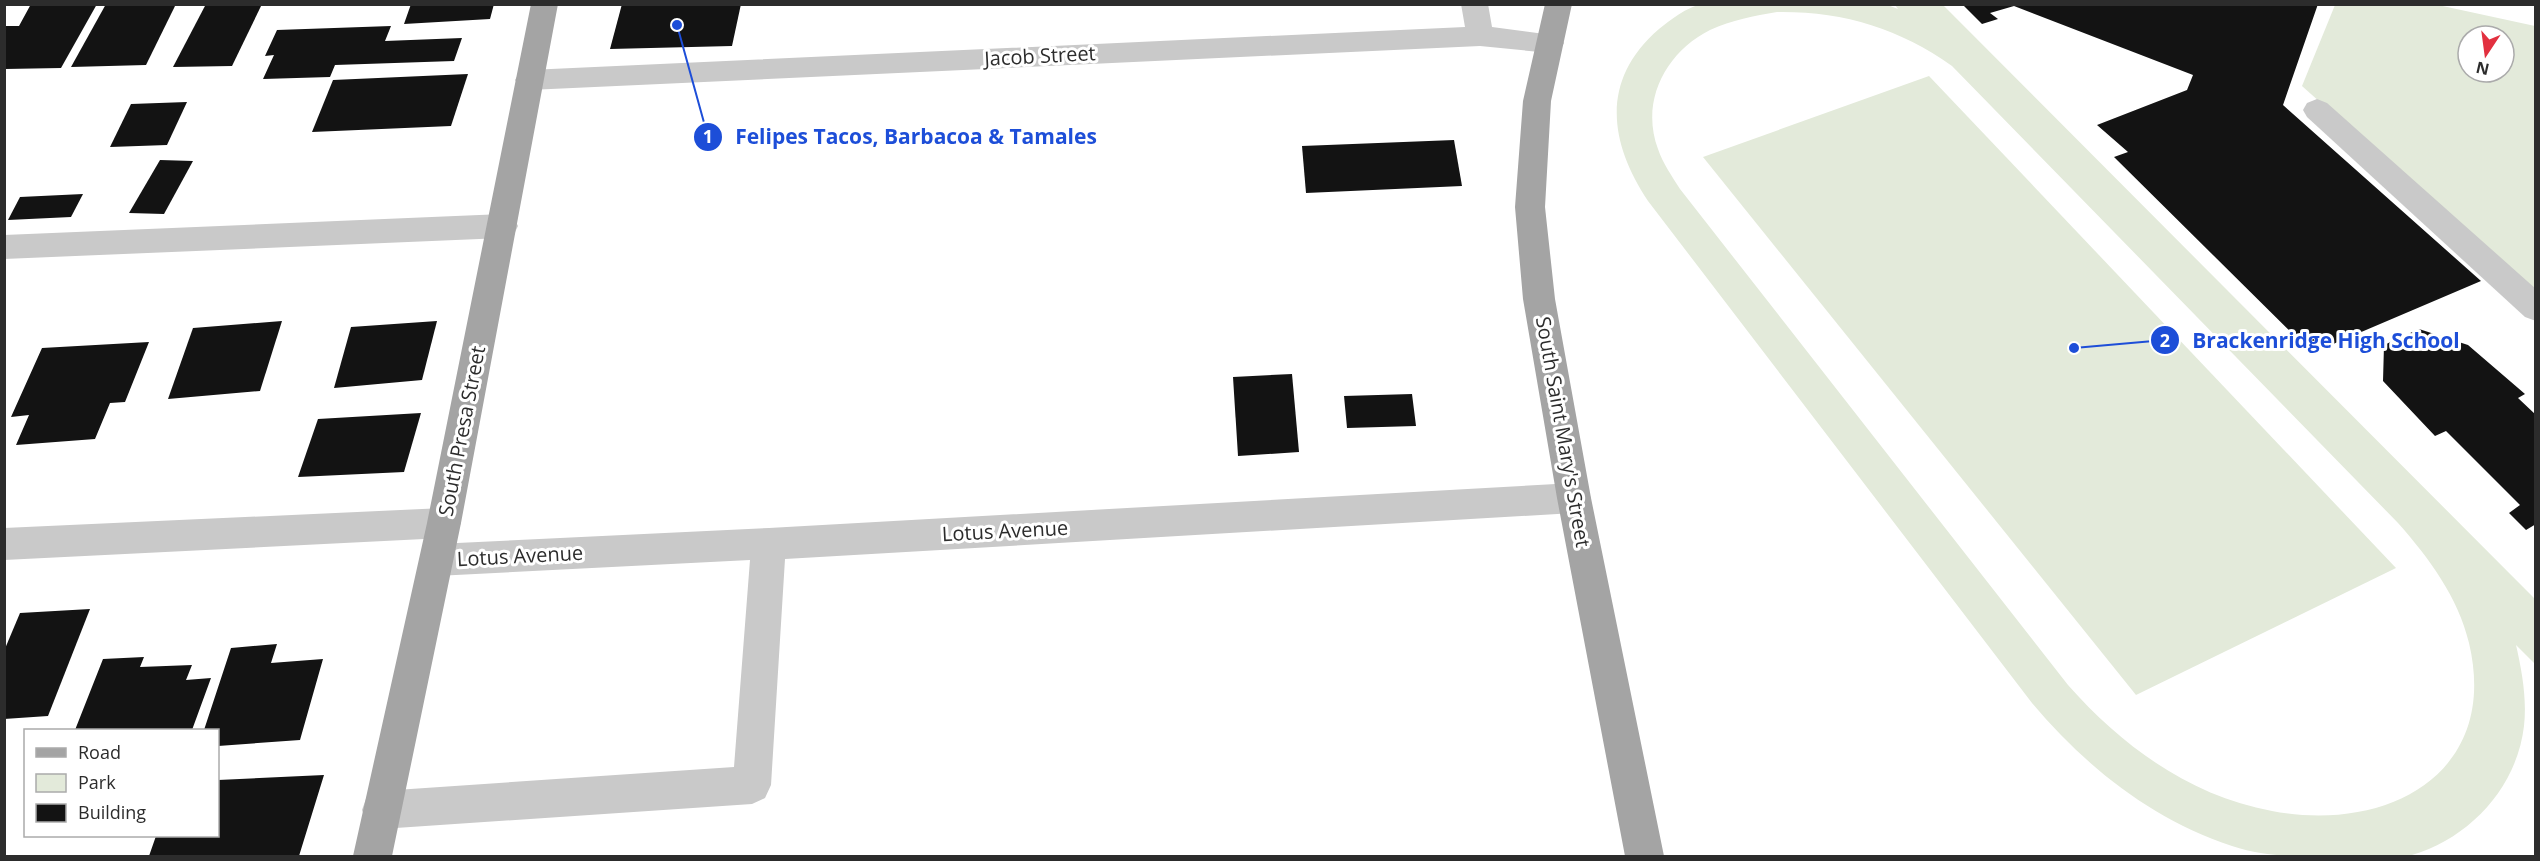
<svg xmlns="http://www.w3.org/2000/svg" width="2540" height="861" viewBox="0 0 2540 861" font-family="'Open Sans',sans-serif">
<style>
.green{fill:#e3eada;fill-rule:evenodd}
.building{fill:#131313}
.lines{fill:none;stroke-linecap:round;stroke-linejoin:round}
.minor{fill:#c9c9c9;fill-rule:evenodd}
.major{fill:#a4a4a4;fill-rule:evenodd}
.labels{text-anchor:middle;stroke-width:6;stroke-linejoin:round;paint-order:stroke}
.street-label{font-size:20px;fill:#2c2c2c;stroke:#fff}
.leader{fill:none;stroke:#1d4ed8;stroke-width:2}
.callout-dot{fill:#1d4ed8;stroke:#fff;stroke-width:2}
.mark-label{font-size:18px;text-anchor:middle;font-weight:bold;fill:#fff}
.callout-label{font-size:21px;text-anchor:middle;font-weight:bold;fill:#1d4ed8;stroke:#fff;stroke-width:6;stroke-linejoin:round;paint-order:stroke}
</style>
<rect width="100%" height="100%" fill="#fff"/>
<g class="green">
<path d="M1885,4l13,5 -3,-4h48l592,594v65l-19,-19c6,26 11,54 8,81 -7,61 -54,112 -112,129 -18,6 -57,1 -77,1 -38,0 -67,2 -103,-10 -81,-27 -146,-79 -200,-143l-384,-502c-39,-59 -48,-121 11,-172 11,-9 28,-22 43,-25 17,-2 37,0 55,0 43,0 85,0 128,0zM1777,12c65,-1 122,16 175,54l446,457c31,35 60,74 71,120 31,131 -82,190 -197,168 -82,-15 -150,-65 -204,-126l-388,-496c-8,-13 -17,-25 -22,-40 -18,-48 8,-97 52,-119 22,-10 44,-14 67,-18z"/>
<path d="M2335,5h103l97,21v268l-233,-208zM2468,36h36v36h-36z"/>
<path d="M1929,76l467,492 -260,127 -433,-538z"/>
</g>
<g class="building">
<path d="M31,4h66l-36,64 -56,1v-43h14z"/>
<path d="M106,4h70l-30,61 -75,2z"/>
<path d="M206,4h56l-30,62 -59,1z"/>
<path d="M411,4h83l-4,15 -86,5z"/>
<path d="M622,4h119l-9,42 -122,3z"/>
<path d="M1962,4h356l-35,101 198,176 -169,72 -198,-196 14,-5 -31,-27 90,-35 6,-15 -179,-69 -24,7 8,6 -16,5z"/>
<path d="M391,26l-6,15 77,-3 -8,23 -119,4 -5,12 -67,2 11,-24 -9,1 12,-26z"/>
<path d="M468,74l-17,52 -139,6 21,-52z"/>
<path d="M187,102l-20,43 -57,2 21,-43z"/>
<path d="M1454,140l8,46 -156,7 -4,-47z"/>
<path d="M160,160l33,1 -29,53 -35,-1z"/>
<path d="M83,194l-12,23 -63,3 12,-23z"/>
<path d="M282,321l-22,70 -92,8 25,-71z"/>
<path d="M437,321l-15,59 -88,8 17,-61z"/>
<path d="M2419,329l49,16 57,49 -7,4 18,17v109l-10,6 -17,-17 11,-8 -74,-74 -11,5 -52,-55 1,-36z"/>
<path d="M149,342l-24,60 -15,1 -15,36 -79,6 13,-30 -18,2 31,-69z"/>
<path d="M1292,374l7,78 -61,4 -5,-79z"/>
<path d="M1412,394l4,32 -69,2 -3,-32z"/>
<path d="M421,413l-17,59 -106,5 20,-58z"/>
<path d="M90,609l-42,107 -44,3v-68l16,-38z"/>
<path d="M277,644l-6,19 52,-4 -23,81 -82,6v-16h-14l27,-82z"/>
<path d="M144,657l-4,10 52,-2 -6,15 25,-2 -19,52h-117l28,-71z"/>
<path d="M324,775l-25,81h-150l7,-20h62v-56z"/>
</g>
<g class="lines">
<g class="minor">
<path d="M1461,4h27l4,23 68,9 4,7 -4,7 -10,3 -70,-7 -951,44 -10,-3 -4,-7 4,-7 10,-3 936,-43z"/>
<path d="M2317,99l10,4 209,186v32l-11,-4 -218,-200 -4,-7 4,-7z"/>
<path d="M503,214l11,4 4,8 -4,8 -11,4 -499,21v-24z"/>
<path d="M1574,483l12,4 5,11 -5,11 -12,4 -789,46 -14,226 -6,13 -13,6 -371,25 -14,-5 -5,-14 5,-14 14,-5 353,-24 16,-207 -314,16 -12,-5 -5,-11 5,-11 12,-5 333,-16z"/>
<path d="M444,508l12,4 5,11 -5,11 -12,4 -440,22v-32z"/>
</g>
<g class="major">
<path d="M531,4h27l-97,519 -69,333h-39l74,-333z"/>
<path d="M1545,4h27l-21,97 -6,106 10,92 36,199 73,358h-39l-68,-358 -34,-199 -8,-92 8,-106z"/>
</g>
</g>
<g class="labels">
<g class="street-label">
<text transform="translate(1040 56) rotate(-3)" y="7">Jacob Street</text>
<text transform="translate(462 431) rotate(-79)" y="7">South Presa Street</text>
<text transform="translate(1563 432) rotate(80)" y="7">South Saint Mary's Street</text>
<text transform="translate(1005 531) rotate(-3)" y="7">Lotus Avenue</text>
<text transform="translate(520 556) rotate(-3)" y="7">Lotus Avenue</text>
</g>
</g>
<path class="leader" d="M677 25L708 137M2074 348L2165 340"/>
<g class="callout-dot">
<circle cx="677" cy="25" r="6"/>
<circle cx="2074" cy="348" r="6"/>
<circle cx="708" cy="137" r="15"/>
<circle cx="2165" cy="340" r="15"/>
</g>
<g class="mark-label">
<text x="708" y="143">1</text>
<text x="2165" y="347">2</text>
</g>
<g class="callout-label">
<text x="916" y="144">Felipes Tacos, Barbacoa &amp; Tamales</text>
<text x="2326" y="348">Brackenridge High School</text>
</g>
<rect width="2540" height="861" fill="none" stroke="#2c2c2c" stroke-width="12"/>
<rect x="24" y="729" width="195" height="108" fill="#ffffff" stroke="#ababab" stroke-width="1.5"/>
<rect x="36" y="748" width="30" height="9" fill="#a4a4a4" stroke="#ababab" stroke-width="1.5"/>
<text x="78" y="759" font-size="18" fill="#2c2c2c">Road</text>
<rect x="36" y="774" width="30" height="18" fill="#e3eada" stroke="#ababab" stroke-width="1.5"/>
<text x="78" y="789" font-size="18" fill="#2c2c2c">Park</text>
<rect x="36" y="804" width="30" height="18" fill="#131313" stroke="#ababab" stroke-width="1.5"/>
<text x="78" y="819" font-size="18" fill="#2c2c2c">Building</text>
<g transform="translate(2486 54) rotate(193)"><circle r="28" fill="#ffffff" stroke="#ababab" stroke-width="1.5"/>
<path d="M0-4.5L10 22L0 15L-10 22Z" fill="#e2303f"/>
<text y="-9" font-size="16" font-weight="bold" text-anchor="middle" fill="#2c2c2c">N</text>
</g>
</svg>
